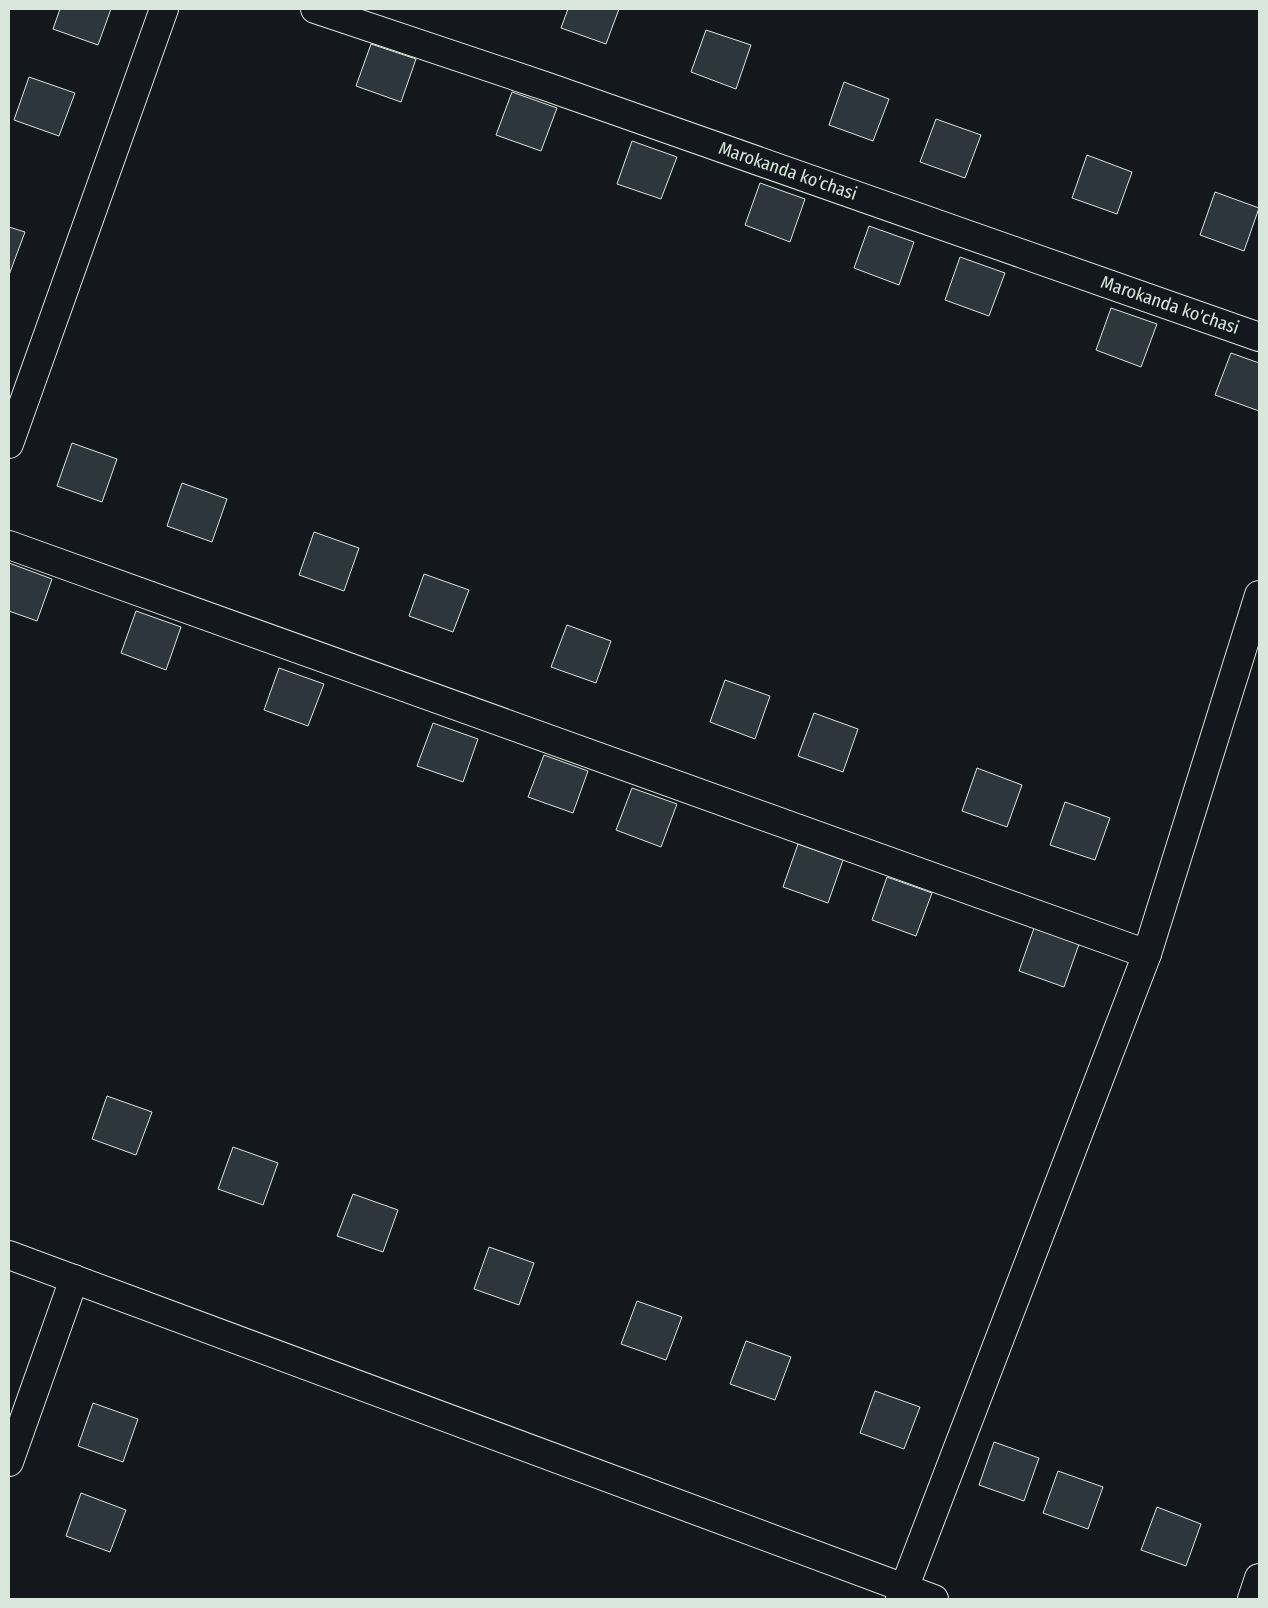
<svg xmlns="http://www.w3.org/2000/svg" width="1268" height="1608" viewBox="0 0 1268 1608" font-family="'Fira Sans Condensed',sans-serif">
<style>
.building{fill:#2c363c;stroke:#d8e6dc}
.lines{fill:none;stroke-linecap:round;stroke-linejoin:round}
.minor-casing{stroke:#d8e6dc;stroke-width:30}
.minor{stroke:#14181c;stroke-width:28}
.labels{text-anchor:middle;stroke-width:4;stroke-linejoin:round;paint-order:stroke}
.street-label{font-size:18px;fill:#d8e6dc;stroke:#14181c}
</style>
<rect width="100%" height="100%" fill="#14181c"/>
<g class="building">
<path d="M60,9h51l-13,36 -45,-16z"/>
<path d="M568,9h51l-13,35 -45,-16z"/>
<path d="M706,30l45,15 -15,44 -45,-17z"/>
<path d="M371,44l45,15 -15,43 -45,-16z"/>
<path d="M29,77l46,16 -16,43 -45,-16z"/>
<path d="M844,82l45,17 -16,42 -44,-16z"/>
<path d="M512,92l45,16 -16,43 -45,-16z"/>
<path d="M936,119l45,16 -16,43 -45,-16z"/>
<path d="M632,141l45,16 -16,42 -44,-15z"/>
<path d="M1087,155l45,17 -15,42 -45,-16z"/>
<path d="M760,183l45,16 -15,43 -45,-17z"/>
<path d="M1215,192l44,16 -15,43 -44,-16z"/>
<path d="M869,226l45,16 -15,43 -45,-17z"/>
<path d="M9,227l16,5 -16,43z"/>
<path d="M960,257l45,16 -16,43 -44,-16z"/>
<path d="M1111,308l46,16 -16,43 -45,-17z"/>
<path d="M1231,353l28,10v48l-44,-16z"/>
<path d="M72,443l45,16 -15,43 -45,-16z"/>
<path d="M182,483l45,16 -15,43 -45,-16z"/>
<path d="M314,532l45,16 -15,43 -45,-16z"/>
<path d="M9,563l43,16 -15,42 -28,-10z"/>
<path d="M424,574l45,16 -16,42 -44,-16z"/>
<path d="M136,611l45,16 -15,43 -45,-17z"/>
<path d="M567,625l44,16 -15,42 -45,-16z"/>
<path d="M279,668l45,16 -16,42 -44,-16z"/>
<path d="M725,680l45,16 -15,43 -45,-17z"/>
<path d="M814,713l44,16 -15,43 -45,-16z"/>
<path d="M433,723l45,16 -15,43 -46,-16z"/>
<path d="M544,755l44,16 -15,42 -45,-16z"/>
<path d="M977,768l45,17 -15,42 -45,-16z"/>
<path d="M632,788l45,16 -16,43 -45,-17z"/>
<path d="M1065,802l45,16 -15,42 -45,-15z"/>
<path d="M798,844l45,16 -15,43 -45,-16z"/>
<path d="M887,877l45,16 -16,43 -44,-16z"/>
<path d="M1034,928l45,16 -15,43 -45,-16z"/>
<path d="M107,1096l45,16 -16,43 -44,-16z"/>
<path d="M233,1147l45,16 -15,42 -45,-16z"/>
<path d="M353,1194l45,16 -15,42 -46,-16z"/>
<path d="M489,1247l45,16 -15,42 -45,-16z"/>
<path d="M637,1301l45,16 -16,43 -45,-16z"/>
<path d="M746,1341l45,16 -16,43 -45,-16z"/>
<path d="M875,1391l45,16 -16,42 -44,-16z"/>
<path d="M93,1403l45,16 -15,43 -45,-16z"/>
<path d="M994,1442l45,16 -15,43 -45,-16z"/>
<path d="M1058,1471l45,16 -15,42 -45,-16z"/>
<path d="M81,1493l45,17 -16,42 -44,-16z"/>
<path d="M1157,1507l44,17 -15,42 -45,-16z"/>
</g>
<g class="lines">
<defs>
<g id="minor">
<path d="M315,9l230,77 714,251"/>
<path d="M9,444l155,-435"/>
<path d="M9,545l1138,409"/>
<path d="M9,1255l925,344"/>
<path d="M9,1462l65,-183"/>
<path d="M900,1599l247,-645 112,-359"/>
<path d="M1252,1599l7,-21"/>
</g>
</defs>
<use href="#minor" class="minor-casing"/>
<use href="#minor" class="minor"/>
</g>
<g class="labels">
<g class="street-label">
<text transform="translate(788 171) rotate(19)" y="6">Marokanda ko'chasi</text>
<text transform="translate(1170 305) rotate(19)" y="6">Marokanda ko'chasi</text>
</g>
</g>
<rect width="1268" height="1608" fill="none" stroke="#d8e6dc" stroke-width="20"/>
</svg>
